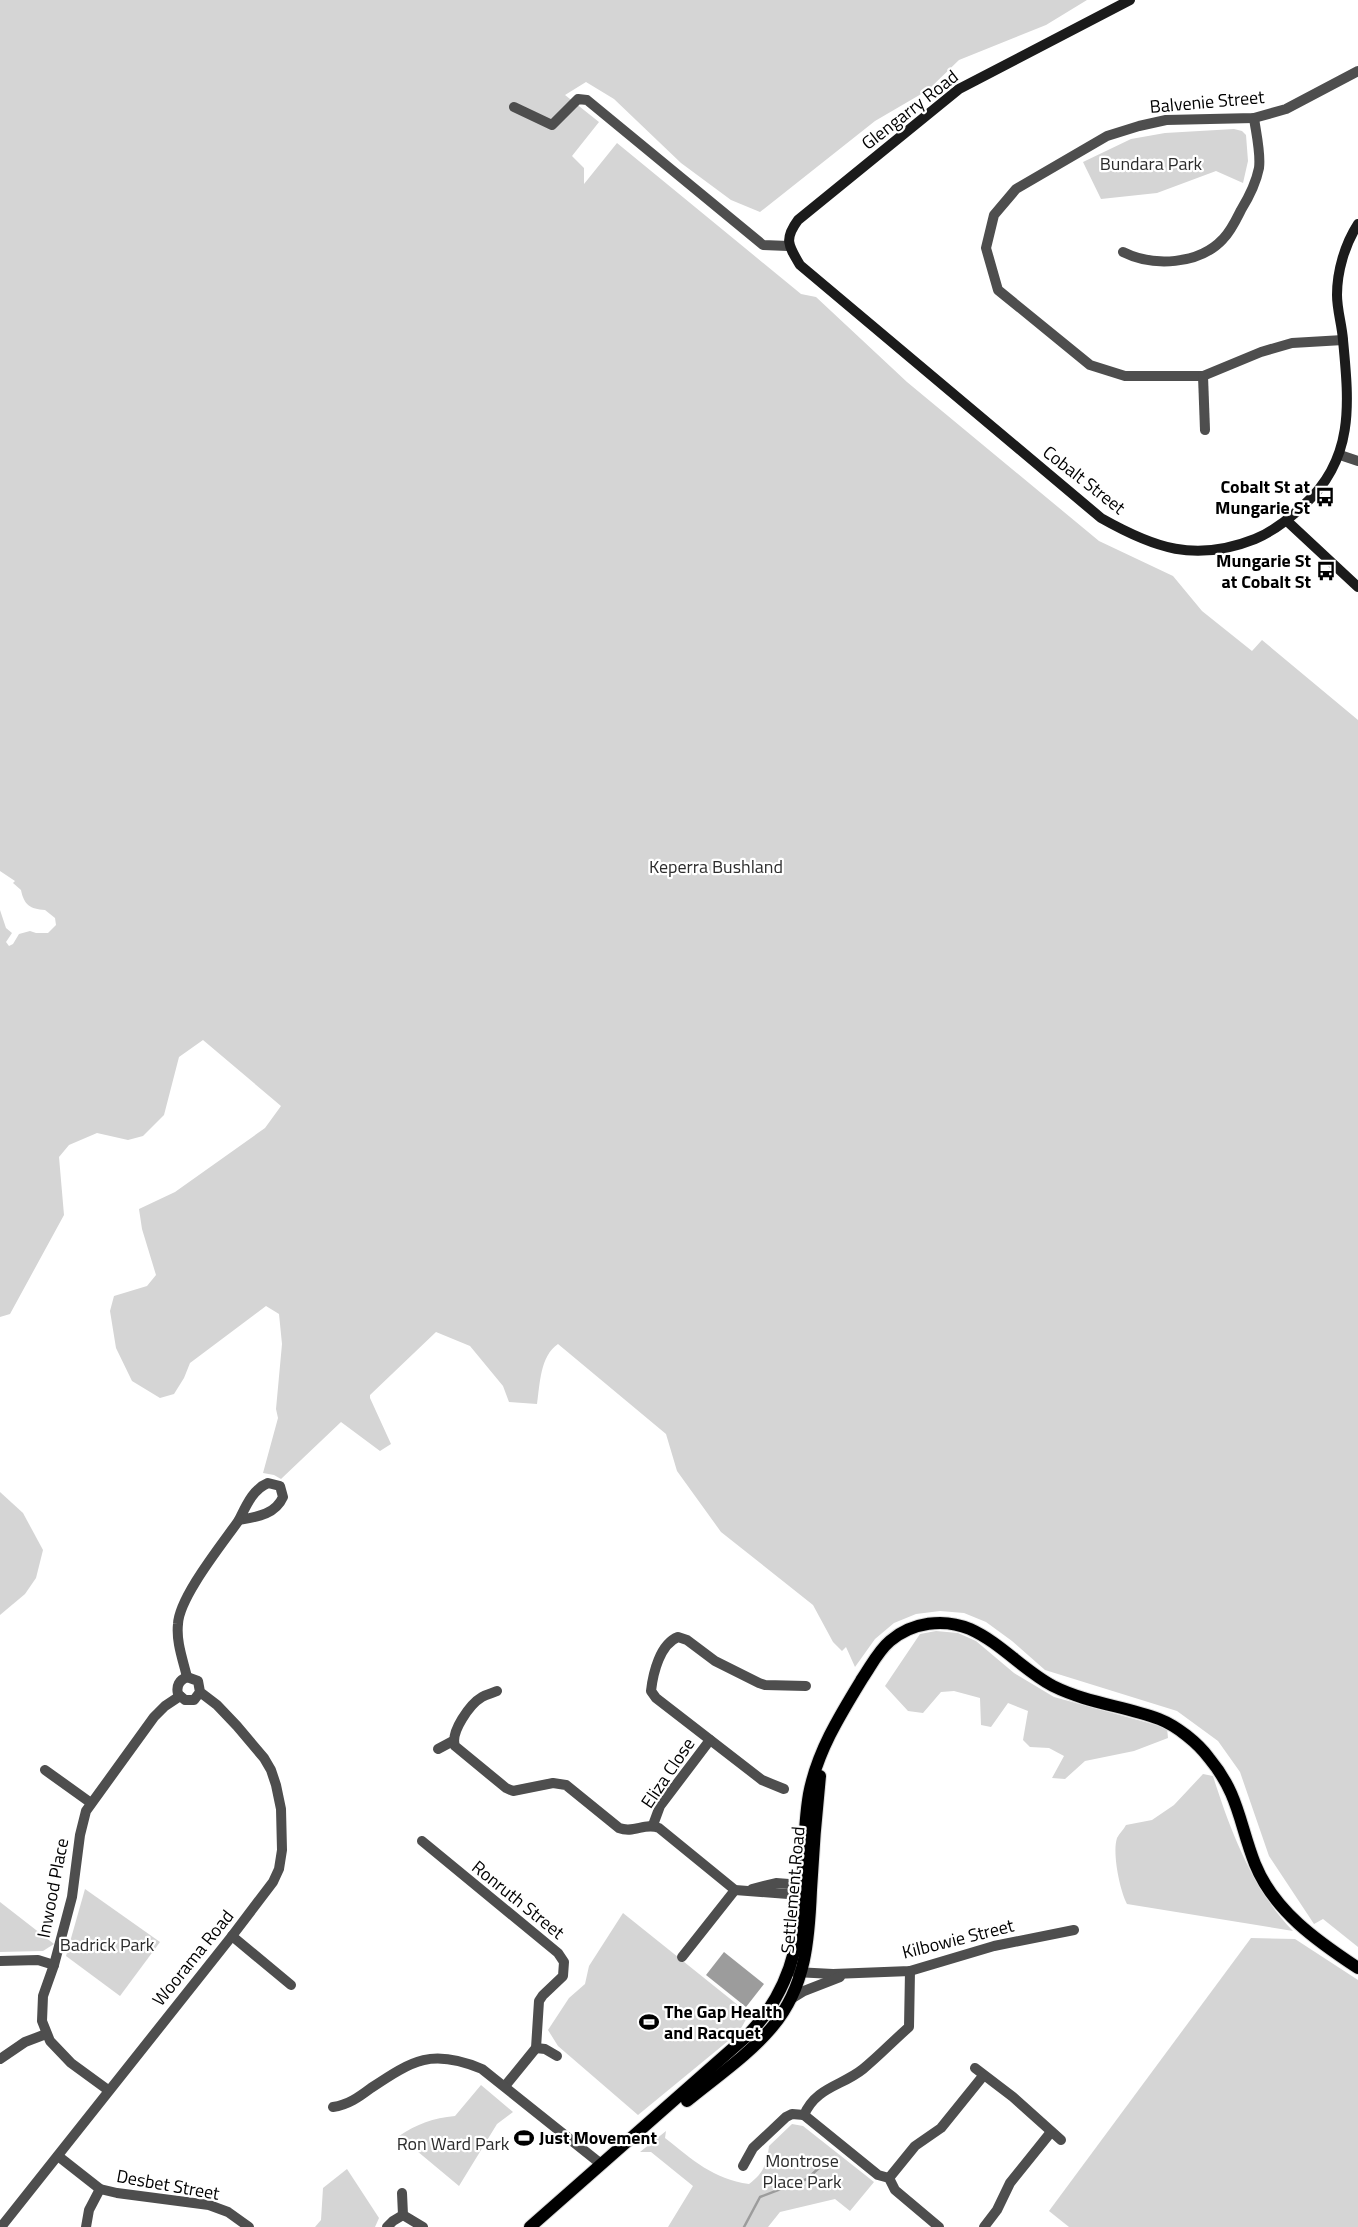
<svg xmlns="http://www.w3.org/2000/svg" width="1358" height="2227" viewBox="0 0 1358 2227" font-family="'Titillium Web',sans-serif">
<style>
.green{fill:#d5d5d5}
.water{fill:#9c9c9c}
.lines{fill:none;stroke-linecap:round;stroke-linejoin:round}
.stream{stroke:#9c9c9c;stroke-width:2.5}
.primary-casing{stroke:#dbdbdb;stroke-width:14}
.street{stroke:#4e4e4e;stroke-width:10}
.secondary{stroke:#1b1b1b;stroke-width:10}
.primary{stroke:#000;stroke-width:12}
.labels{text-anchor:middle;stroke-width:4.5;stroke-linejoin:round;paint-order:stroke}
.street-label{font-size:18px;fill:#000;stroke:#fff}
.park-label{font-size:18px;fill:#2c2c2c;stroke:#fff}
.poi-label{font-size:18px;font-weight:bold;fill:#000;stroke:#fff;text-anchor:end}
</style>
<rect width="100%" height="100%" fill="#fff"/>
<g class="green">
<path d="M0,0h1087l-41,25 -87,35 -31,30 -53,31 -115,91 -29,-12 -50,-37 -67,-64 -28,-17 -21,13 34,27 -27,34 12,12v16l33,-41 184,151 15,3 91,85 192,159 74,35 29,35 50,40 10,-11 96,80v1227l-35,-28 -9,5 -45,-68 -29,-84 -22,-31 -41,-30 -132,-41 -33,-29 -26,-19 -22,-9 -24,-2 -24,3 -22,9 -19,16 -20,28 -9,-20 -4,4 -9,-9 -20,-37 -92,-73 -44,-61 -11,-37 -108,-90c-18,12 -18,40 -21,60l-28,-2 -6,-16 -33,-40 -34,-14 -66,63v3l21,46 -11,7 -39,-29 -60,57 -7,-4 -11,-2 15,-55 -2,-9 6,-65 -3,-30 -13,-8 -76,57 -6,15 -10,16 -14,4 -28,-17 -16,-33 -6,-37 4,-15 33,-10 9,-11 -14,-46 -3,-20 36,-17 90,-64 16,-22 -78,-66 -24,17 -15,58 -21,21 -15,4 -31,-7 -28,12 -10,12 5,58 -54,99 -10,3v-407l6,18 6,5 -6,9 3,4 4,-2 6,-10 11,-3 6,2h12l8,-8 -1,-7 -10,-8c-15,-1 -21,-5 -24,-20l-8,-7 2,-2 -15,-10z"/>
<path d="M1234,129l8,2 4,4 2,26 -5,22 -27,-12 -59,22 -56,6 -18,-37 48,-23 34,-6z"/>
<path d="M0,1492l23,21 20,37 -7,28 -11,16 -25,21z"/>
<path d="M936,1631l22,2 18,8 38,32 40,24 113,31 1,10 -34,13 -49,10 -20,18 -13,-1 12,-22 -15,-8 -19,-1 -7,-7 5,-29 -20,-8 -17,24 -10,-2 -1,-27 -26,-7 -13,1 -18,21 -15,-2 -23,-25 35,-52z"/>
<path d="M1203,1774l10,2c17,54 40,114 80,155l-166,-27c-7,-13 -15,-51 -10,-66 2,-4 7,-9 9,-13l26,-5 22,-15z"/>
<path d="M85,1889l75,53 -40,54 -54,-40z"/>
<path d="M0,1902l54,42 -11,7 -43,1z"/>
<path d="M623,1913l126,101 -10,18 -101,83 -80,-69 -10,-16 21,-32 16,-14 4,-18z"/>
<path d="M1251,1938l44,1 63,41v247h-289l-20,-16z"/>
<path d="M481,2085l32,27 -16,12 -38,62 -60,-50c18,-12 34,-18 56,-20z"/>
<path d="M792,2124l11,2 71,56 -24,29 -15,-12 -55,13 -12,15h-100l25,-41 -42,-34h-11l26,-21 -1,7c28,22 48,41 84,46 15,-11 18,-21 20,-38z"/>
<path d="M347,2169l32,49 -4,9h-60l6,-7 2,-32z"/>
</g>
<path class="water" d="M724,1952l40,32 -18,23 -40,-32z"/>
<g class="lines">
<path class="stream" d="M744,2227l16,-30 47,-18 13,-12"/>
<defs>
<g id="primary">
<path d="M687,2101c29,-24 62,-46 86,-75 33,-40 36,-87 38,-136 2,-38 5,-76 9,-114"/>
<path d="M530,2227l218,-192c23,-24 38,-51 46,-83 13,-51 6,-106 15,-158 8,-42 31,-79 53,-115 9,-13 16,-28 28,-38 22,-19 54,-23 80,-12 31,14 53,41 83,57 34,17 71,20 106,33 18,7 39,24 50,39 30,36 30,65 46,106 19,47 62,77 103,104"/>
</g>
</defs>
<use href="#primary" class="primary-casing"/>
<g class="street">
<path d="M514,107l38,18 26,-26 9,1 176,145 25,1"/>
<path d="M1123,252c30,15 76,13 100,-13 8,-8 13,-19 18,-29 8,-13 15,-27 18,-42 2,-15 -3,-35 -5,-50"/>
<path d="M1343,340l-51,3 -31,9 -58,24h-78l-35,-11 -92,-75 -12,-42 8,-33 22,-26 91,-53 32,-10 27,-6 88,-2 32,-9 72,-38"/>
<path d="M1203,376l2,54"/>
<path d="M1340,455l18,6"/>
<path d="M268,1483l12,3 3,11c-8,18 -27,20 -44,23 7,-14 14,-31 29,-37z"/>
<path d="M187,1677c-4,-17 -11,-35 -9,-53 1,-27 45,-81 61,-104"/>
<path d="M497,1691c-4,2 -10,3 -15,6 -12,7 -32,35 -27,49l51,42 7,3 40,-8 13,2 53,43c15,6 26,-6 40,0l76,62 66,5"/>
<path d="M438,1749l15,-8"/>
<path d="M45,1770l46,33"/>
<path d="M784,1789l-22,-9 -106,-82 -5,-7c2,-18 9,-47 27,-54l9,3 28,21 44,22 6,2 41,1"/>
<path d="M653,1825l7,-19 50,-66"/>
<path d="M422,1841l136,112 6,9 -1,14 -20,19 -4,6 -3,47 -31,38"/>
<path d="M752,1889l24,-6 26,2"/>
<path d="M232,1936l59,49"/>
<path d="M682,1957l53,-67"/>
<path d="M0,1961l38,-1 16,5"/>
<path d="M795,1972l38,2 77,-3 84,-25 80,-16"/>
<path d="M791,1999l13,-8 36,-14"/>
<path d="M536,2048l9,1 12,7"/>
<path d="M0,2059l25,-17 21,-8"/>
<path d="M975,2068l38,29 48,43"/>
<path d="M108,2090l-37,-27 -21,-22 -8,-20 1,-25 11,-31 18,-68 8,-62 6,-24 68,-94 11,-11 15,-10"/>
<path d="M333,2107c15,-2 26,-10 38,-19 42,-28 61,-40 111,-19l119,95"/>
<path d="M804,2115l74,60 11,3 6,12 44,37"/>
<path d="M58,2156l42,33 17,4 92,12 19,7 21,15"/>
<path d="M743,2166l10,-18 33,-31 6,-3 12,1c12,-28 38,-29 59,-46 16,-13 30,-28 46,-42l1,-56"/>
<path d="M889,2178l26,-32 26,-18 42,-52"/>
<path d="M402,2193l1,22 20,12"/>
<path d="M1,2227l231,-291 41,-54 6,-13 3,-19 -1,-41 -5,-24 -5,-15 -7,-12 -27,-32 -20,-21 -17,-13 -2,-11 -11,-4c-8,3 -11,9 -9,17l7,6h9l6,-8"/>
<path d="M86,2227l3,-17 11,-21"/>
<path d="M387,2227l6,-6 10,-6"/>
<path d="M984,2227l13,-17 13,-27 41,-51"/>
</g>
<g class="secondary">
<path d="M1130,0l-171,89 -161,131c-14,19 -10,25 2,45l301,253c53,30 94,45 154,21 19,-8 34,-20 49,-34 51,-46 45,-102 39,-165 -1,-15 -6,-30 -6,-45 0,-24 8,-51 21,-71"/>
<path d="M1287,521l71,66"/>
</g>
<use href="#primary" class="primary"/>
</g>
<defs>
<symbol id="bus-bare" viewBox="-9 -9 18 18"><path d="M-5-6H5V4H4V6H2V4H-2V6H-4V4H-5ZM-3.5-4V0h7V-4ZM-3.5 1.2v1.5H-2V1.2ZM2 1.2v1.5H3.5V1.2Z" fill="#000" stroke="#fff" stroke-width="2.5" paint-order="stroke"/></symbol>
<symbol id="stadium-bare" viewBox="-9 -9 18 18"><path d="M0-5a6.5 5 0 1 0 0 10a6.5 5 0 1 0 0-10ZM-3.5-1.8h7v3.6h-7Z" fill="#000" stroke="#fff" stroke-width="2.5" paint-order="stroke"/></symbol>
</defs>
<g fill-rule="evenodd">
<use href="#bus-bare" x="1311" y="483" width="28" height="28"/>
<use href="#bus-bare" x="1312" y="557" width="28" height="28"/>
<use href="#stadium-bare" x="635" y="2008" width="28" height="28"/>
<use href="#stadium-bare" x="510" y="2124" width="28" height="28"/>
</g>
<g class="labels">
<g class="street-label">
<text transform="translate(1207 102) rotate(-5)" y="6">Balvenie Street</text>
<text transform="translate(910 110) rotate(-38)" y="6">Glengarry Road</text>
<text transform="translate(1084 480) rotate(38)" y="6">Cobalt Street</text>
<text transform="translate(668 1773) rotate(-56)" y="6">Eliza Close</text>
<text transform="translate(53 1888) rotate(-79)" y="6">Inwood Place</text>
<text transform="translate(793 1890) rotate(-85)" y="6">Settlement Road</text>
<text transform="translate(518 1900) rotate(39)" y="6">Ronruth Street</text>
<text transform="translate(958 1939) rotate(-14)" y="6">Kilbowie Street</text>
<text transform="translate(193 1958) rotate(-51)" y="6">Woorama Road</text>
<text transform="translate(168 2185) rotate(10)" y="6">Desbet Street</text>
</g>
<g class="park-label">
<text x="1151" y="170">Bundara Park</text>
<text x="716" y="873">Keperra Bushland</text>
<text x="107" y="1951">Badrick Park</text>
<text x="453" y="2150">Ron Ward Park</text>
<text x="802" y="2167">Montrose<tspan x="802" dy="21">Place Park</tspan></text>
</g>
<g class="poi-label">
<text x="1310" y="493">Cobalt St at<tspan x="1310" dy="21">Mungarie St</tspan></text>
<text x="1311" y="567">Mungarie St<tspan x="1311" dy="21">at Cobalt St</tspan></text>
<text x="664" y="2018" text-anchor="start">The Gap Health<tspan x="664" dy="21">and Racquet</tspan></text>
<text x="539" y="2144" text-anchor="start">Just Movement</text>
</g>
</g>
</svg>
